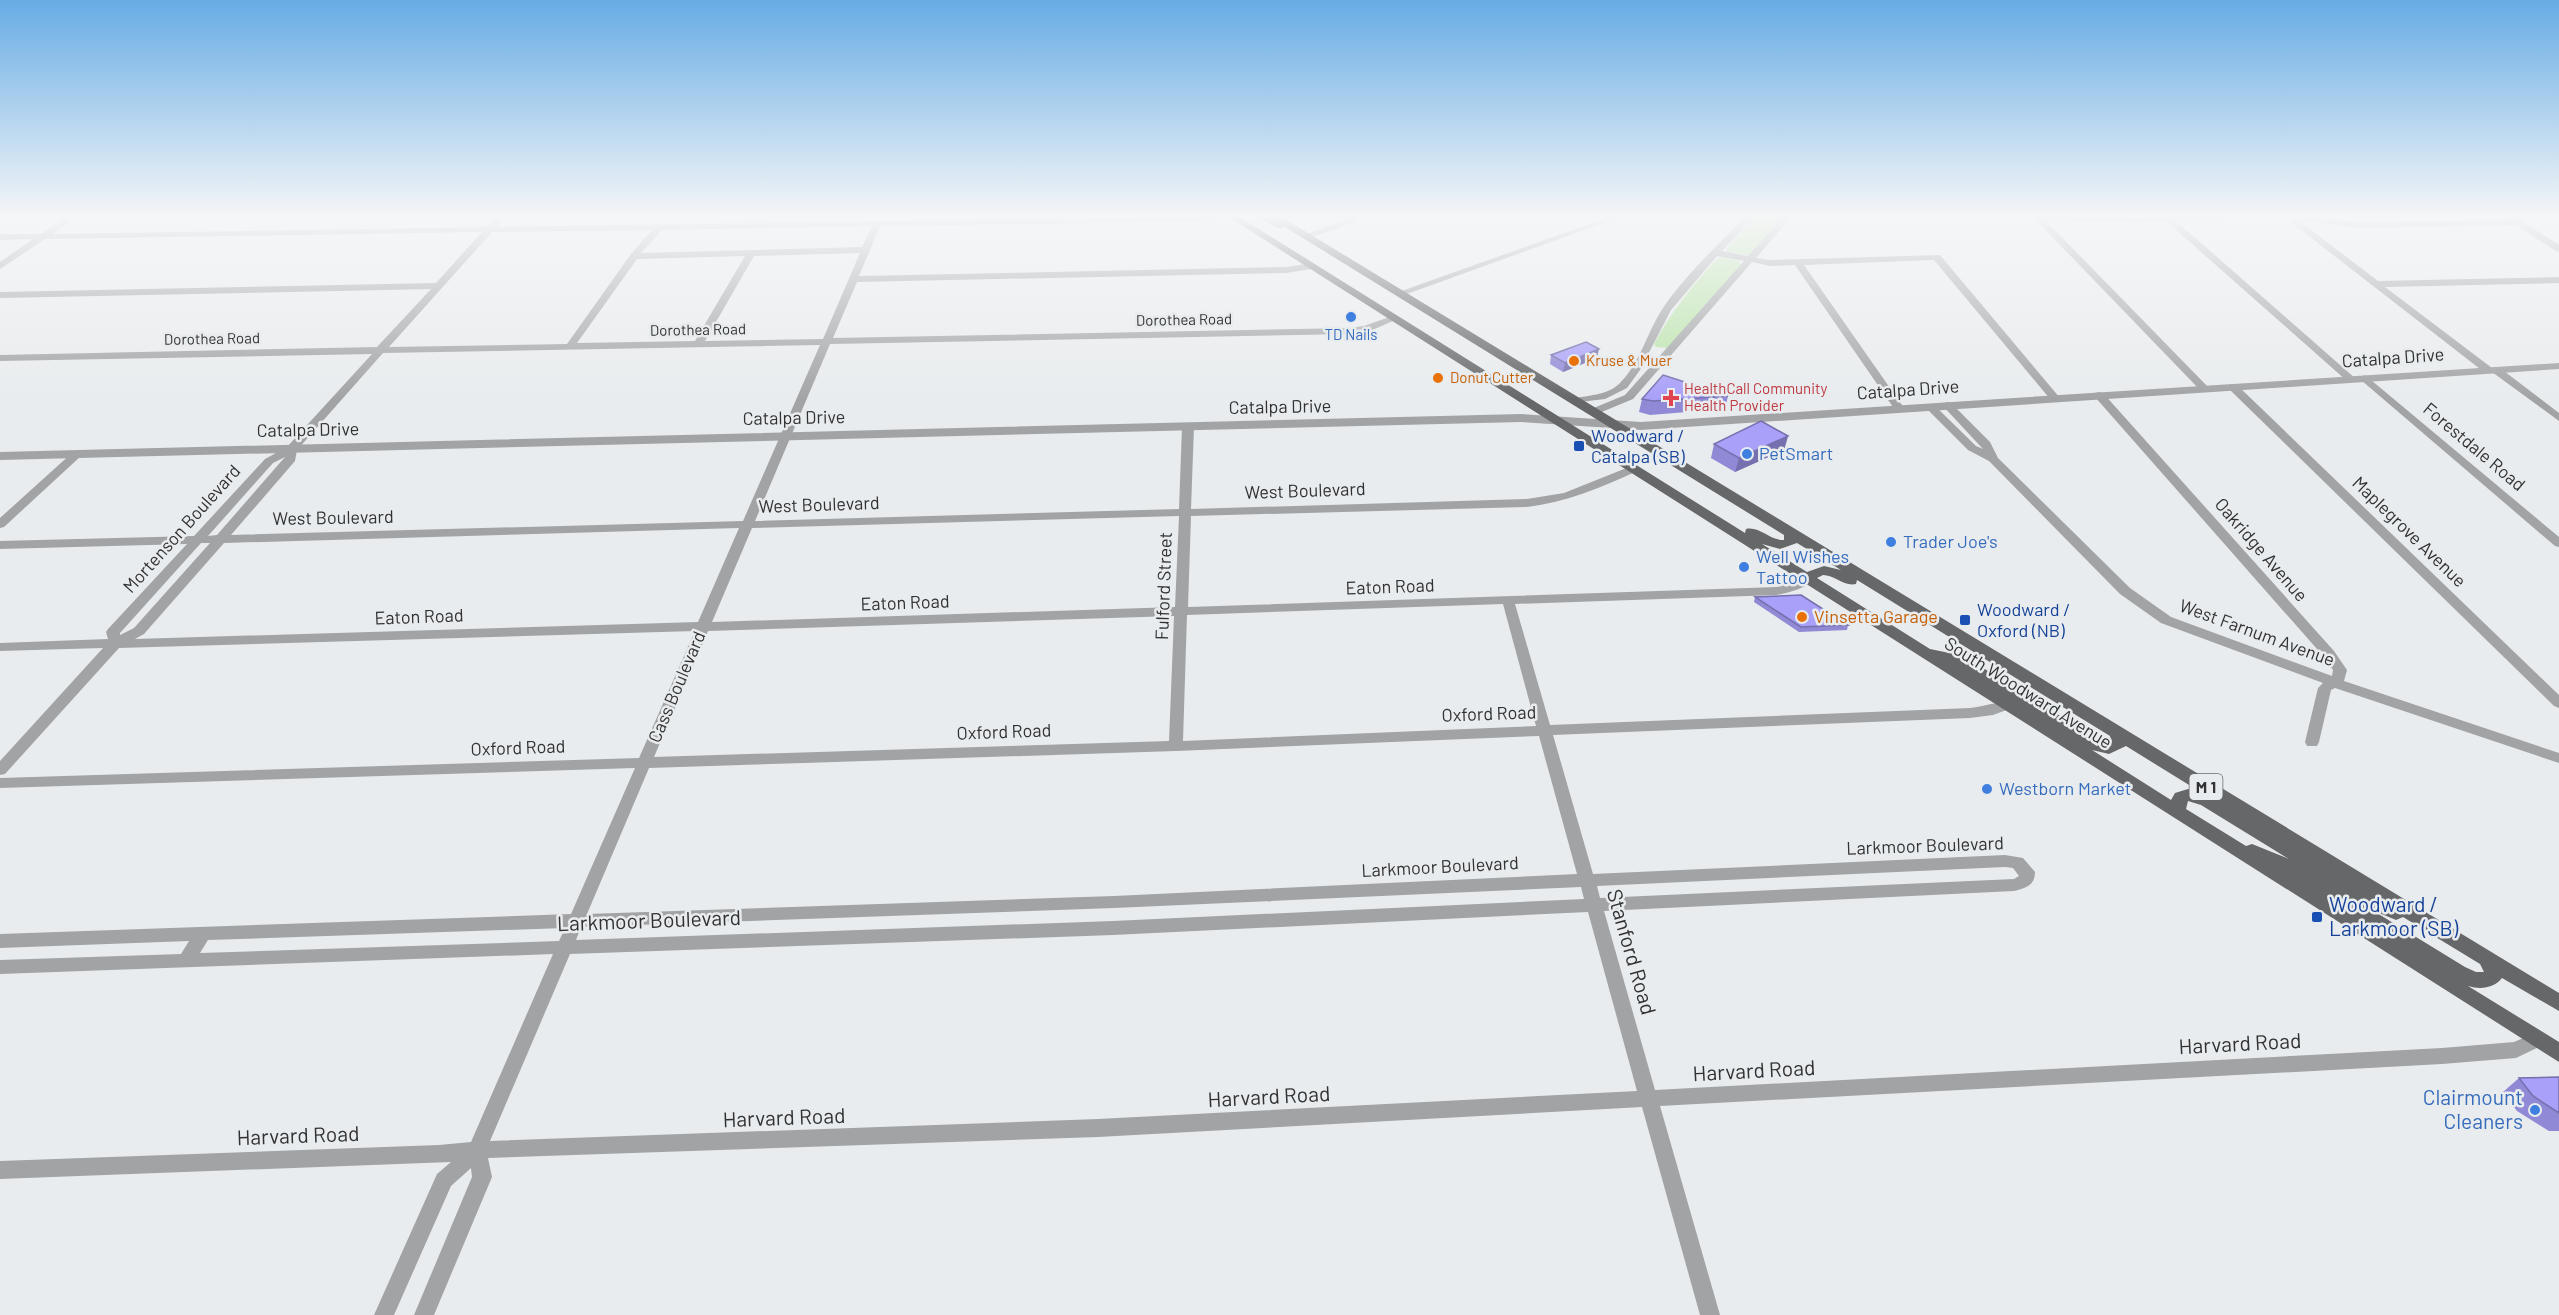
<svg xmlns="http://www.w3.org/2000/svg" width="2559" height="1315" viewBox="0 0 2559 1315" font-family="Barlow,sans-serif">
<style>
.green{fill:#bae4a9}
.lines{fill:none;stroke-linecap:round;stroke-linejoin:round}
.minor{fill:#a2a3a4;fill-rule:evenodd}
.tertiary{fill:#a2a3a4;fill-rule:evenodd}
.primary{fill:#666769;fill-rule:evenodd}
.wall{fill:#908ad6}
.shaded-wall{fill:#7670ae}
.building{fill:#a8a0f9;stroke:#7670ae;stroke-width:1.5}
.shop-dot{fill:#3f7fe0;stroke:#e9ecee;stroke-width:2}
.food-dot{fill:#e8710a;stroke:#e9ecee;stroke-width:2}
.health-dot{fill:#e0444e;stroke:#e9ecee;stroke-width:2}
.transit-dot{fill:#1a4fb4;stroke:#e9ecee;stroke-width:2}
.labels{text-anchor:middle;stroke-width:5;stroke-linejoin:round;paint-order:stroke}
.far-street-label{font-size:15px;fill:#313233;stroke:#e9ecee}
.far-shop-label{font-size:15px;fill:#366cbe;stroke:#e9ecee}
.far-food-label{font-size:15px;fill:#c56008;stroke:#e9ecee;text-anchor:start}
.far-health-label{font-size:15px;fill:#be3a42;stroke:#e9ecee;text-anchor:start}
.shield{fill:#e9ecee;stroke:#686a6b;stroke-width:1.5}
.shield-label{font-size:16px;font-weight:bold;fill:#313233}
.street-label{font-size:18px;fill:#313233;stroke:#e9ecee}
.transit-label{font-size:18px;fill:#164399;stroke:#e9ecee;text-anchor:start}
.shop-label{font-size:18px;fill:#366cbe;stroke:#e9ecee;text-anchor:start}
.food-label{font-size:18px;fill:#c56008;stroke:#e9ecee;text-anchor:start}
.near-transit-label{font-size:21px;fill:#164399;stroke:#e9ecee;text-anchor:start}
.near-street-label{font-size:21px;fill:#313233;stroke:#e9ecee}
.near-shop-label{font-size:21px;fill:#366cbe;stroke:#e9ecee;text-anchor:end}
</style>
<rect width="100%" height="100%" fill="#e9ecee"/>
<g class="green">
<path d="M1756,216h28l-35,39 -22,-3 -1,-3z"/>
<path d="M1722,257l17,4 2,4 -73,83 -12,-1 -2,-3c17,-32 38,-58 63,-85z"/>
</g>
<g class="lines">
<g class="minor">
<path d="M68,216h9l-24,18 434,-7 11,-11h8l-9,11 727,-11 -4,3 -38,3 -302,4 -21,50 427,-9 26,-4 5,3 -5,3 -26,4 -429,9 -24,56 517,-10 14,-2 31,-11 5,3 -30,13 -20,3 -520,10 -75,177 424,-12 3,-82 6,-3 6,3 -3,82 336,-10 37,-6 65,-26h8v4c-36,17 -71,31 -110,36l-336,9 -3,91 589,-20 31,-12 4,1 2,3c-9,10 -24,13 -37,16l-262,9 35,121 420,-17c10,-1 34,-8 42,-6l2,3 -2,3 -19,7 -23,3 -417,17 40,139 412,-19 18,3 12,14c0,14 -10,16 -21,19l-410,20 51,179 787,-42 72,-6 23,-10 6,3 3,5 -3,5 -27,13 -74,6 -782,42 60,209h-20l-58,-208 -544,30 -610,21 4,19 -58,138h-20l58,-138 -1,-9 -20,18 -57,129h-20l63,-141 14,-12 -451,17v-18l439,-16 32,-3 82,-188 -553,20v-14l181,-6 8,-13 -189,7v-14l571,-20 64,-146 -635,20v-10l639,-20 56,-127 -576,17 -114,126 -5,1v-14l103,-113 -103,3v-8l108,-4 -2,-7 2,-3 79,-85 -187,5v-8l194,-5 71,-77 22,-12 85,-93 -372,7v-6l377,-8 54,-58 -431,9v-6l436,-9 46,-51 -437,7 -45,30v-7l33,-23 -33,1v-6h41zM872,226l-10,21 -221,6 21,-23zM652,230l-21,24 -64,90 -178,3 103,-115zM860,253l-37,86 -118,2 49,-85zM745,256l-50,85 -118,2 60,-84zM820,345l-77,176 -512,14 64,-74 2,-11 86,-97zM285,457l-68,78 -9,1 65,-73zM1179,516l-4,91 -463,15 40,-94zM739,528l-41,94 -563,17 9,-5 80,-91zM201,543h9l-76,85 -14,7v-2zM1503,604l33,122 -353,15 4,-126zM1174,616l-5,125 -515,16 54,-126zM1539,736l38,138 -463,22 -527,18 62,-146 527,-17zM2005,867l8,1 6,8 -5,3 -414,19 -3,-12zM1581,887l3,12 -471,22 -537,19 5,-13 533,-19zM1588,912l49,179 -539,28 -608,22 80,-187 543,-19zM565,928l-6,13 -359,12 8,-13z"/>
<path d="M1350,216h8l-2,6 -47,16 -7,-2 47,-18z"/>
<path d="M1612,216h11l-219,79 -8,-2z"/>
<path d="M1746,216h9l-33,35 26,5 36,-40h8l-36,42 14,2 170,-5 120,143 -1,2h-8l-117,-140 -130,5 100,143 -1,2h-8l-100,-145 -25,1 -18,-4 -119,137 -36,15h-8v-4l36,-15 119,-134 -27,-5 -46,54 -31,60 -13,18 -22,11 -34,4v-4c16,-4 35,-3 48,-15 21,-20 28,-52 44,-76 23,-34 55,-63 83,-92z"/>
<path d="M2010,216l127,1 95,-1 -4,3 -52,2 180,158 -5,3 -4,-1 -181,-160 -29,2 -92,-3 165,169 -5,3 -4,-1 -166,-172h-21z"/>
<path d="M2283,216h19l55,6 151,-2 -1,-4h7l45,29v7l-3,-1 -40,-26 -159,3 -59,-8 80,61 181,-4v6l-174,4 107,81h8l59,45v8l-67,-49h-8z"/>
<path d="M2365,375l194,162v10l-4,-1 -194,-166 -1,-2z"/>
<path d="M2233,384l4,1 322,310v13l-5,-2 -325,-317v-4z"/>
<path d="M2099,392l4,1 231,258 13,19 -3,11 215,72v10l-224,-75 -4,2 -12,52 -2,4h-10l-2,-4 13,-54 5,-5 -162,-60 -41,-29 -131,-133 -21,-11 -44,-44 1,-2h8l43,42 7,3 -41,-44 5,-3 4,1 39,39 8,16 132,130 41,29 161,59 1,-6 -9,-13 -229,-260v-4z"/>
<path d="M77,451l6,3 -2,2 -77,71 -4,1v-10l73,-66z"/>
</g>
<path class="tertiary" d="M2559,363v6l-918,61 -120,-8 -1521,38v-8l1521,-38 120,8z"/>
<path class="primary" d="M1227,216h11l507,317 1,-4c14,-3 24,12 38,11v-5l-499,-308 -7,1 -24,-12h26l1279,777v18l-57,-33c-8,10 -21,12 -34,8l91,56v20zM1797,543l44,27 -17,-4 -17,6 -45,-28 18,5zM1823,575c12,0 21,12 33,9l1,-4 253,156 1,6 -12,-2 -135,-84 -34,-7 -113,-71zM2126,746l76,47 -14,-4 -13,4 -4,7 -79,-50 17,4zM2188,801l13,4 88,54 -37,-15 -6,2 -60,-37zM2372,910l24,10 7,-3 77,47 4,8h-8l-11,-5z"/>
</g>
<g class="wall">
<path d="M1551,355l46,3 -34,14 -13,-8z"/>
<path d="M1728,396l-3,13 -75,6 -11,-3 3,-13z"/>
<path d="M1788,436l-4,14 -49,22 -24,-14 3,-14z"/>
<path d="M1755,597l93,28 -1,5 -48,2 -45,-30z"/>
<path d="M2559,1077v54h-10l-32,-20 -14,-19 16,-14z"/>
</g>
<g class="shaded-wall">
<path d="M1599,349l-2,9 -34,14 2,-9z"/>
<path d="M1788,436l-4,14 -49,22 4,-14z"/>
</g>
<g class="building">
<path d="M1586,342l13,7 -34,14 -14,-8z"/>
<path d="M1663,375l65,21 -75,5 -11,-2z"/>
<path d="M1761,421l27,15 -49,22 -25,-14z"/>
<path d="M1801,595l47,30 -47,2 -46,-30z"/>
<path d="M2559,1077v36l-26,-17 -14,-18z"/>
</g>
<linearGradient id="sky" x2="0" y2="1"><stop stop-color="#67ace5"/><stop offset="0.54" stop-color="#f5f6f7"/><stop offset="1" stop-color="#f5f6f7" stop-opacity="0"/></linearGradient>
<rect width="2559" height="400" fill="url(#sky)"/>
<g class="shop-dot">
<circle cx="1351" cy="317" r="6"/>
<circle cx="1747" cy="454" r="6"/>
<circle cx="1891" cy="542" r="6"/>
<circle cx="1744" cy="567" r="6"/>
<circle cx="1987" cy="789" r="6"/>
<circle cx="2535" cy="1110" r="6"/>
</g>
<g class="food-dot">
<circle cx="1574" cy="361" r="6"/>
<circle cx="1438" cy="378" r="6"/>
<circle cx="1802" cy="617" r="6"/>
</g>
<path class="health-dot" d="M1668 389h6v6h6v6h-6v6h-6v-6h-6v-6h6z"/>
<g class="transit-dot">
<rect x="1573" y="440" width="12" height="12" rx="3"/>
<rect x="1959" y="614" width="12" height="12" rx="3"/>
<rect x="2311" y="911" width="12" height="12" rx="3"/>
</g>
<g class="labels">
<g class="far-street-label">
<text transform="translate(1184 320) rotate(-1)" y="5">Dorothea Road</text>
<text transform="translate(698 330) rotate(-1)" y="5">Dorothea Road</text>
<text transform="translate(212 339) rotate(-1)" y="5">Dorothea Road</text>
</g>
<g class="far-shop-label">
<text x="1351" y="340">TD Nails</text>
</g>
<g class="far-food-label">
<text x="1586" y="366">Kruse &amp; Muer</text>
<text x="1450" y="383">Donut Cutter</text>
</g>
<g class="far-health-label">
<text x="1684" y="394">HealthCall Community<tspan x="1684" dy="17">Health Provider</tspan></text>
</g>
<rect class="shield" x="2189.5" y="774" width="33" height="26" rx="4.5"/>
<g class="shield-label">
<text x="2206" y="793">M 1</text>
</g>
<g class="street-label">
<text transform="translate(2393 358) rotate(-4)" y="6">Catalpa Drive</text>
<text transform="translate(1908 390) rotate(-4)" y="6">Catalpa Drive</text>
<text transform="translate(1280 407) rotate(-1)" y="6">Catalpa Drive</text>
<text transform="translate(794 418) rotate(-1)" y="6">Catalpa Drive</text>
<text transform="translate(308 430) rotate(-1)" y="6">Catalpa Drive</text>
<text transform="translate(2474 447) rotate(40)" y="6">Forestdale Road</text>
<text transform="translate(1305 491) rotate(-2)" y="6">West Boulevard</text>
<text transform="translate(819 505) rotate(-2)" y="6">West Boulevard</text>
<text transform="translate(333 518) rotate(-1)" y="6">West Boulevard</text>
<text transform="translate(182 529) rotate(-48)" y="6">Mortenson Boulevard</text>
<text transform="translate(2409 532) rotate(44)" y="6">Maplegrove Avenue</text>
<text transform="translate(2261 550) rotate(49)" y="6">Oakridge Avenue</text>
<text transform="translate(1164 586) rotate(-88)" y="6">Fulford Street</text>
<text transform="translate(1390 587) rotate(-2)" y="6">Eaton Road</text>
<text transform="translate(905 603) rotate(-2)" y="6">Eaton Road</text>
<text transform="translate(419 617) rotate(-2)" y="6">Eaton Road</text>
<text transform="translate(2257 633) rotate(20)" y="6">West Farnum Avenue</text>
<text transform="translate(677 687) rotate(-67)" y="6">Cass Boulevard</text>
<text transform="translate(2028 693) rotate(32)" y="6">South Woodward Avenue</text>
<text transform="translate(1489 714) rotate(-2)" y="6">Oxford Road</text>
<text transform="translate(1004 732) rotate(-2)" y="6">Oxford Road</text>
<text transform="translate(518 748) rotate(-2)" y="6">Oxford Road</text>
<text transform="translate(1925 846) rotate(-2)" y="6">Larkmoor Boulevard</text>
<text transform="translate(1440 867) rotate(-3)" y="6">Larkmoor Boulevard</text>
</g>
<g class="transit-label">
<text x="1591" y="442">Woodward /<tspan x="1591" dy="21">Catalpa (SB)</tspan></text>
<text x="1977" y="616">Woodward /<tspan x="1977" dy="21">Oxford (NB)</tspan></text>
</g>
<g class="shop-label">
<text x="1759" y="460">PetSmart</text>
<text x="1903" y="548">Trader Joe's</text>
<text x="1756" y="563">Well Wishes<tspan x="1756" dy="21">Tattoo</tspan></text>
<text x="1999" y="795">Westborn Market</text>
</g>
<g class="food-label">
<text x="1814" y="623">Vinsetta Garage</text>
</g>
<g class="near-transit-label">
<text x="2329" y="912">Woodward /<tspan x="2329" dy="24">Larkmoor (SB)</tspan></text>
</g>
<g class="near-street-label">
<text transform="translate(649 921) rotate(-2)" y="7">Larkmoor Boulevard</text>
<text transform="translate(1631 952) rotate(74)" y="7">Stanford Road</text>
<text transform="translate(2240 1044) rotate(-3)" y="7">Harvard Road</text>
<text transform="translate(1754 1071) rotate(-3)" y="7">Harvard Road</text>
<text transform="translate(1269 1097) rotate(-3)" y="7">Harvard Road</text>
<text transform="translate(784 1118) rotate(-2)" y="7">Harvard Road</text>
<text transform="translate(298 1136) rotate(-2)" y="7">Harvard Road</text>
</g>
<g class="near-shop-label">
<text x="2523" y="1105">Clairmount<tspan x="2523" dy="24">Cleaners</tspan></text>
</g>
</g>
</svg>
